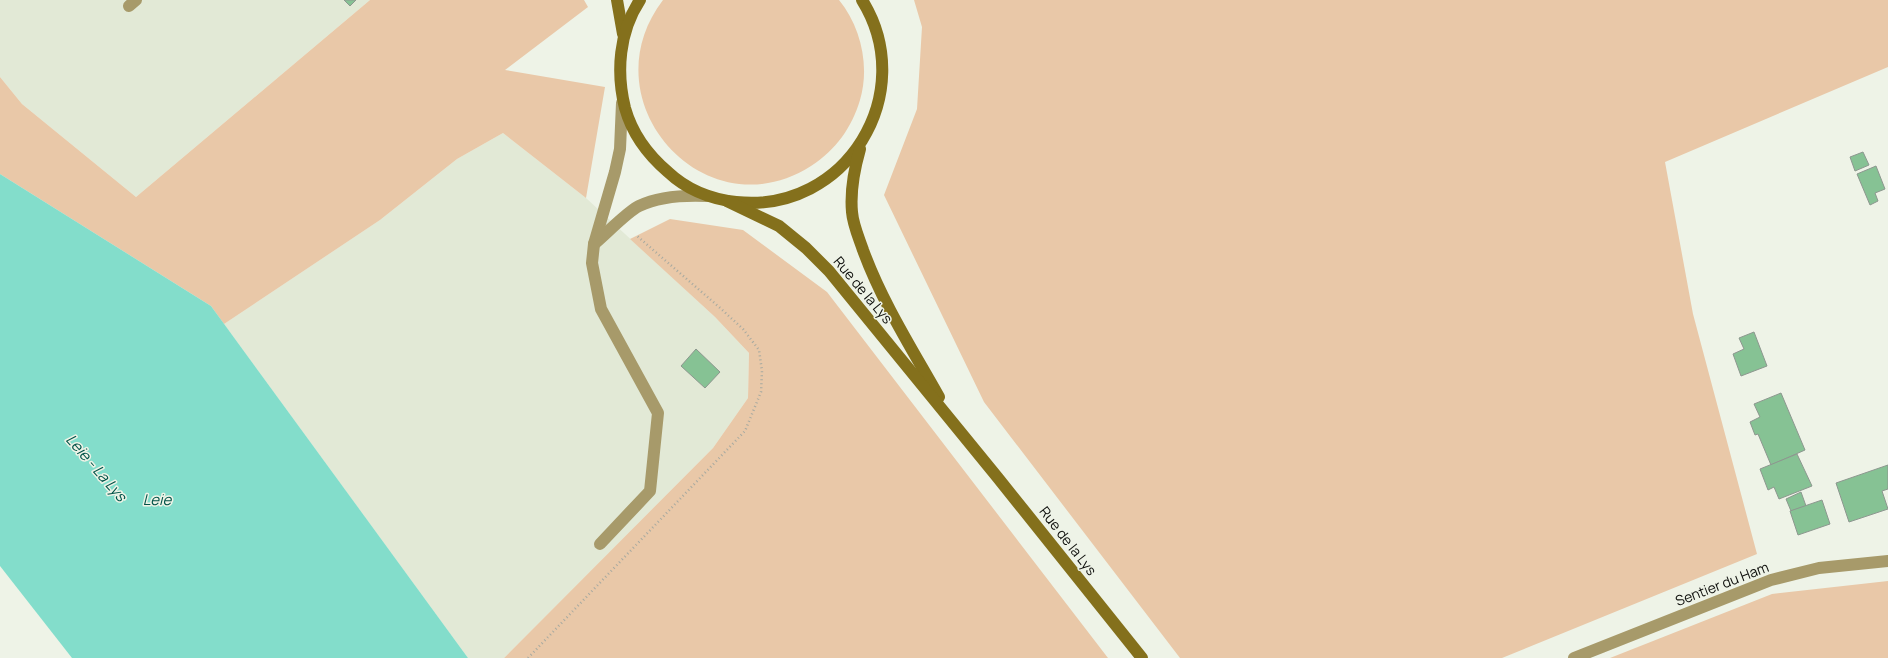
<svg xmlns="http://www.w3.org/2000/svg" width="1888" height="658" viewBox="0 0 1888 658" font-family="Manrope,sans-serif">
<style>
.built{fill:#e2e9d6}
.green{fill:#e9c8a8}
.water{fill:#83ddcb}
.building{fill:#86c294;stroke:#8d978f}
.lines{fill:none;stroke-linecap:round;stroke-linejoin:round}
.path{stroke:#a6a9a0;stroke-width:2.5;stroke-dasharray:1 3;stroke-linecap:butt}
.lane{stroke:#a79a6a;stroke-width:12}
.street{stroke:#a79a6a;stroke-width:12}
.secondary{stroke:#84701c;stroke-width:12}
.labels{text-anchor:middle;stroke-width:3;stroke-linejoin:round;paint-order:stroke}
.street-label{font-size:14px;fill:#0c0d0a;stroke:#eef3e7}
.water-label{font-size:15px;font-style:italic;fill:#005348;stroke:#eef3e7}
</style>
<rect width="100%" height="100%" fill="#eef3e7"/>
<g class="built">
<path d="M0,0h370l-234,197 -114,-93 -22,-27z"/>
<path d="M503,133l83,65 129,119 34,36 -1,45 -35,50 -209,210h-36l-244,-334 156,-104 77,-61z"/>
</g>
<g class="green">
<path d="M370,0h214l4,7 -83,63 100,17 -19,111 -83,-65 -46,26 -77,61 -156,104 -13,-18 -211,-132v-97l22,27 114,93z"/>
<path d="M663,0h176c22,27 31,66 21,100 -8,27 -24,50 -49,66 -106,68 -225,-65 -148,-166z"/>
<path d="M914,0h974v67l-223,95 28,152 64,240 -255,104h-322l-196,-256 -100,-207 33,-86 5,-82z"/>
<path d="M670,219l73,11 84,62 281,366h-604l209,-210 35,-50 1,-45 -34,-36 -85,-78z"/>
<path d="M1888,581v77h-278l162,-64z"/>
</g>
<path class="water" d="M0,174l211,132 257,352h-396l-72,-92z"/>
<g class="building">
<path d="M344,0h12l-6,6z"/>
<path d="M1863,152l6,13 -14,6 -5,-14z"/>
<path d="M1876,166l9,23 -10,4 3,8 -8,4 -13,-31z"/>
<path d="M1754,332l13,34 -26,10 -8,-22 11,-5 -5,-11z"/>
<path d="M696,349l24,23 -15,16 -24,-22z"/>
<path d="M1781,393l24,57 -34,15 -13,-31 -3,1 -5,-13 10,-5 -6,-13z"/>
<path d="M1797,454l15,32 -33,13 -5,-12 -6,3 -8,-21z"/>
<path d="M1888,465v24l-6,2 6,18 -39,13 -13,-39z"/>
<path d="M1801,492l5,14 -15,5 -5,-12z"/>
<path d="M1822,500l8,24 -32,11 -8,-24z"/>
</g>
<g class="lines">
<path class="path" d="M528,658l217,-227 16,-39 1,-21 -3,-21 -16,-21 -24,-22 -83,-72"/>
<g class="lane">
<path d="M129,6l7,-6"/>
<path d="M594,244c11,-9 34,-33 45,-38 21,-10 46,-11 68,-10"/>
<path d="M600,544l50,-53 8,-78 -57,-104 -9,-46 2,-19 21,-72 5,-23 2,-46"/>
</g>
<path class="street" d="M1574,658l197,-78 48,-12 69,-7"/>
<g class="secondary">
<path d="M617,0l6,34"/>
<path d="M640,0c-21,32 -24,72 -15,108 7,25 23,47 43,64 18,17 43,27 68,30 110,12 184,-109 126,-202"/>
<path d="M860,149c-6,21 -10,41 -8,63 1,13 7,26 11,38 19,52 49,99 76,147"/>
<path d="M727,201l52,25 27,22 23,23 169,207 144,180"/>
</g>
</g>
<g class="labels">
<g class="street-label">
<text transform="translate(863 290) rotate(50)" y="5">Rue de la Lys</text>
<text transform="translate(1068 541) rotate(52)" y="5">Rue de la Lys</text>
<text transform="translate(1722 584) rotate(-21)" y="5">Sentier du Ham</text>
</g>
<g class="water-label">
<text transform="translate(96 468) rotate(49)" y="5">Leie - La Lys</text>
<text x="157" y="505">Leie</text>
</g>
</g>
</svg>
